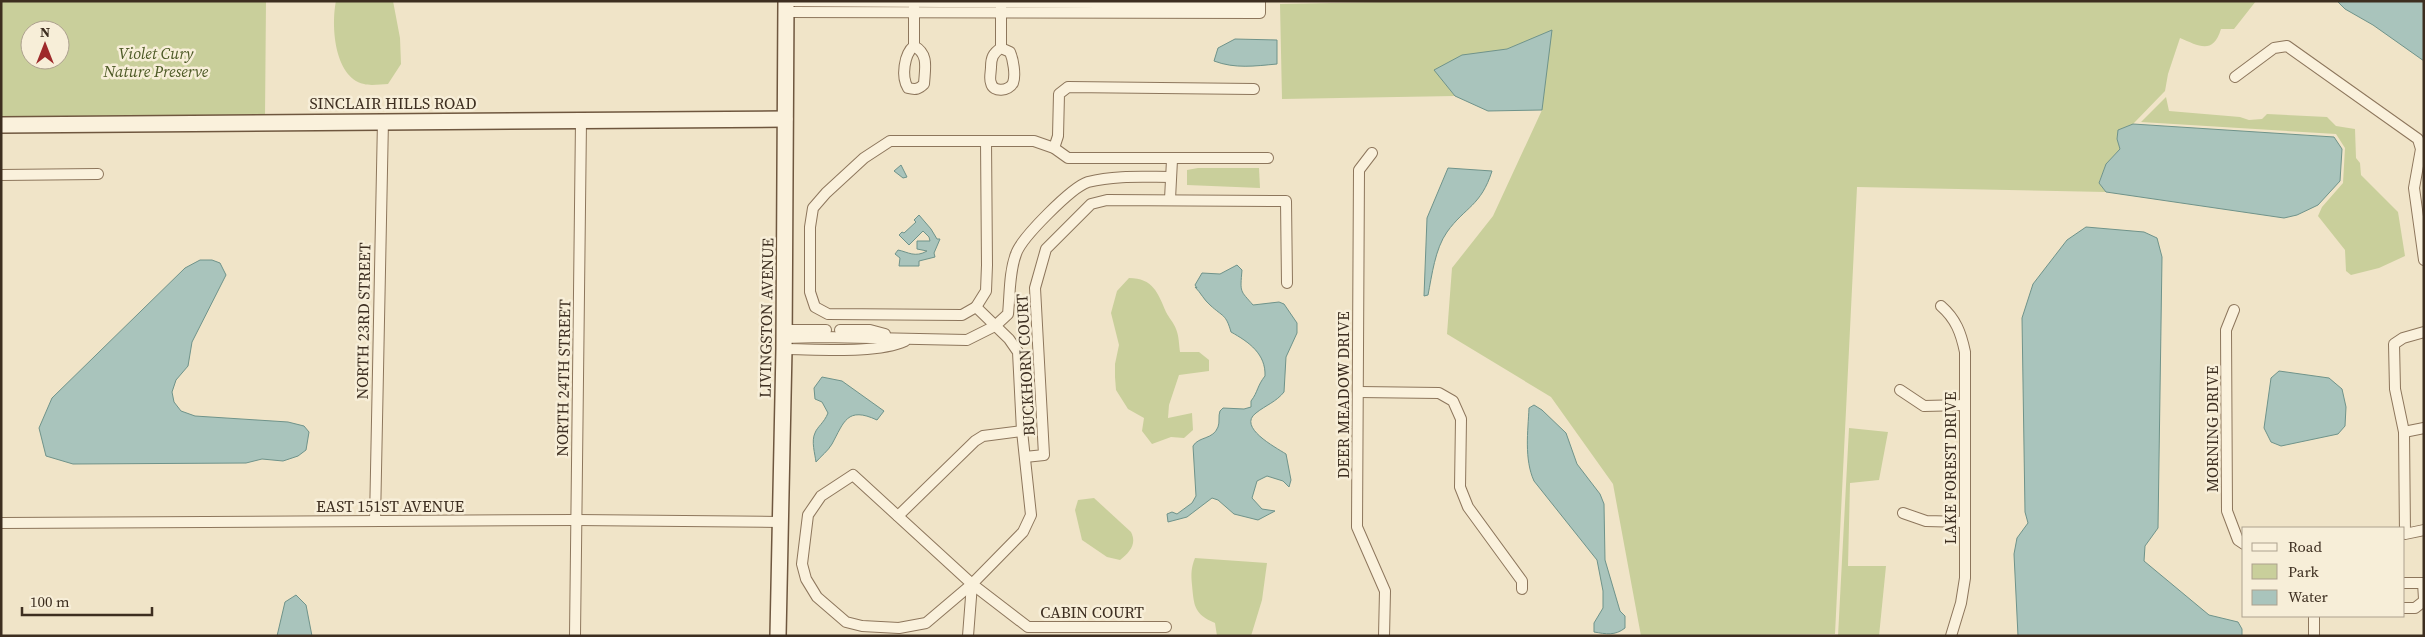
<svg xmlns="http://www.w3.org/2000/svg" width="2425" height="637" viewBox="0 0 2425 637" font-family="'Source Serif 4',serif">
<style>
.green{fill:#c9cf9b;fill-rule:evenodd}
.water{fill:#a9c4bc;stroke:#6f938a}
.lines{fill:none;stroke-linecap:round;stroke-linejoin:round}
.street-casing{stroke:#8d765c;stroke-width:12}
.secondary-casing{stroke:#6f573f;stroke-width:18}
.street{stroke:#faf1dc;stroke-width:10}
.secondary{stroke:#faf1dc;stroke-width:15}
.labels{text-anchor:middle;stroke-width:5;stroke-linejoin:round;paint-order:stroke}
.park-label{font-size:16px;font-style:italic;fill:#4d5a26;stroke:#f7eed8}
.street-label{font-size:16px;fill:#3d2e20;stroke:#f7eed8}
</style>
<rect width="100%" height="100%" fill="#f0e4c8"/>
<g class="green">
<path d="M1,1h265l-1,115 -264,8zM30,30h30v30h-30z"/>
<path d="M336,1h57l7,37 1,26 -13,20c-7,0 -17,2 -24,0 -30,-7 -33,-59 -28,-83z"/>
<path d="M1431,1h825l-22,28h-13c-8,26 -22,17 -41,9l-12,36 -3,17 -32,33 -15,6 -1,9 3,10 -14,15 -7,18 7,10 -249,-5 -22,447 -194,2 -28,-152 -62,-87 -104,-63 5,-66 41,-52 49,-106 9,-79 -44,18 -45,7 -27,14 20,26 -173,3 -2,-95z"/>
<path d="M2166,97l3,14 71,6 9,3 13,-1 5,-5 60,3 9,9 19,3 1,29 4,5 1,12 37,37 7,44 -26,12 -28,7 -5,-4 -1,-21 -27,-34 4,-9 21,-24 2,-35 -9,-14 -195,-12z"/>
<path d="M1198,168h61l1,20 -73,-3v-15z"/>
<path d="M1129,278c24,0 29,15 37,34 3,6 8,11 10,17 3,7 3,16 4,23h19l10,8v11l-30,4 -10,30 -1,13 24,-5 1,17 -9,8 -13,-1 -19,7 -10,-13 2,-13 -16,-9 -12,-19 -1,-13v-13l4,-19 -8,-32 6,-22z"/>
<path d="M1849,428l39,4 -9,48 -29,3 -2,83h38l-7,70h-41z"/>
<path d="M1094,498l37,34c6,12 -1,20 -11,28l-13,-3 -25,-17 -7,-30 3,-10z"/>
<path d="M1195,558l72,5 -5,37 -11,36h-34l-2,-13c-21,-9 -21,-17 -23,-38 -1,-11 -1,-17 3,-27z"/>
</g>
<g class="water">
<path d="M2337,1h87v60l-51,-36 -28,-16z"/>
<path d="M1552,30l-10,80 -54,1 -33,-15 -21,-26 28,-15 45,-6z"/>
<path d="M1235,39l42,1v24c-22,2 -42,5 -63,-3l4,-13z"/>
<path d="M2133,124l201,13 8,12 -2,32 -22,24 -21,10 -13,3 -178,-26 -7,-9 7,-19 14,-15 -3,-10 1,-9z"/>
<path d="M901,165l6,12 -4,1 -9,-7z"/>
<path d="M1448,168l44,3c-11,35 -27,36 -45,61 -12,17 -15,43 -19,63l-4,1 3,-78z"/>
<path d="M919,215l12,14 6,10h3l-6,14 1,4 -16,4v5h-20l1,-8 -5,-4 3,-4c10,2 17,8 29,1l-10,-2v-8h13l-1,-4 -6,-6 -14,14 -10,-10 3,-3 2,1 12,-11 -2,-2z"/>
<path d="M2086,227l58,5 13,6 5,19 -4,271 -13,18 -1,15 65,54 29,7 4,7v7h-224l-4,-82 3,-16 11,-15 -3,-11 -3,-194 11,-34 34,-44z"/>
<path d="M200,260h12l8,3 6,12 -34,67 -4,24 -12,14 -4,12 2,10 7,9 14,5 93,6 16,4 5,6 -3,18 -8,6 -15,5 -21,-2 -16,4 -173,1 -27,-8 -7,-28 13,-30 133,-130z"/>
<path d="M1237,265l5,5c-2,23 -2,20 11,35l26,-3 5,2 13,19v10l-11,24 -2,35c-8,10 -18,13 -28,21 -19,14 19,34 30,41l5,26 -2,7 -6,-6 -16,-5 -10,5 -5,17 10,11 13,2 -17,9 -24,-6 -16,-14 -6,-2 -25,19 -19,5 -1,-8 5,-2 5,2 15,-11 4,-7 -3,-50c6,-10 20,-6 25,-19 2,-5 0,-11 2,-16l3,-3 21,1 7,-2v-6c7,-9 6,-15 14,-25 1,-22 -16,-34 -34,-44 -5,-18 -8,-15 -21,-27 -6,-5 -9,-12 -15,-18l2,1 -2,-3 7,-12 18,1z"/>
<path d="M2279,371l50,7 13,11 4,18 -1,19 -7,8 -57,12 -10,-4 -7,-14 7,-50z"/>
<path d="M822,377l20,4 42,30 -7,9c-30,-14 -33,2 -45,24 -4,7 -11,12 -16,18 -1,-8 -5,-21 -1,-29 2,-6 9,-10 13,-20l-6,-11 -7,-3 -1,-11z"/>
<path d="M1534,405l8,5 24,23 11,31 23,30 4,10 1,56 15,51 5,5v12c-10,8 -19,6 -31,4v-9l9,-15v-17l-6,-31 -63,-79c-10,-22 -6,-50 -5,-73z"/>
<path d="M296,595l10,10 6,31h-35l8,-34z"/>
</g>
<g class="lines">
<defs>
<g id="street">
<path d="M786,1l474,3"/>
<path d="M914,7v39c-10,8 -13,31 -6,42 8,2 11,1 16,-4 1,-16 5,-30 -10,-38"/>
<path d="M1001,7v41c-8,5 -10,10 -10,19 0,5 -2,12 0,16 2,10 18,8 22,0 3,-8 0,-24 -3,-31l-9,-4"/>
<path d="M786,12l474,1v-12"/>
<path d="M2235,77l39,-29 13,-2 131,93 3,10 -7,39 10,72"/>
<path d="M1054,148l4,-12 1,-42 9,-7 186,2"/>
<path d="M1372,153l-13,17 -2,357 28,64 -1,45"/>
<path d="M1,175l97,-1"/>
<path d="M1170,199l2,-39"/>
<path d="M1941,306c15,13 20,27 24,46v226l-4,25 -10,33"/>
<path d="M976,307l10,-16 1,-26 -1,-124"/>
<path d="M2234,310l-8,20 1,181 11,29 6,4"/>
<path d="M784,330h42"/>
<path d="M840,330h30l15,4"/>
<path d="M2424,332l-21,6 -9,6 1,45 9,43 1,102 19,-4"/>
<path d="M783,338l40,-1 144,3 28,-14 13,-12c2,-19 1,-42 8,-60 5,-16 56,-67 72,-72 27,-7 56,-5 83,-5"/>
<path d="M784,349c32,0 93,5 121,-8"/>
<path d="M1900,390l24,16 40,-1"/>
<path d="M1359,392l80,1 14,8 8,18 -1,68 8,20 54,74v8"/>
<path d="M2404,432l20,-4"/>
<path d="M1025,457l19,-2 -9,-167 11,-39 45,-45 16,-4 179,1 1,82"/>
<path d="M1903,513l23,8 39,1"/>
<path d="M898,516l77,-75 8,-5 39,-5"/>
<path d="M375,521l8,-401"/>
<path d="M1,523l575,-3 203,2"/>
<path d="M2404,583h19l1,16"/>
<path d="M972,584l-46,39 -27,5 -37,-2 -16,-4 -29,-25 -11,-18 -4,-15 6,-49 13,-19 32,-21 119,109 56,43h138"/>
<path d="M2404,608h11l9,-7"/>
<path d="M575,636l6,-515"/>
<path d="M968,636l4,-52 51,-52 8,-17 -9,-84 -4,-79 -9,-13 -33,-32 -14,8 -134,-1 -13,-7 -5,-15v-65l3,-19 13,-15 38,-35 26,-17h144l20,7 14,10h200"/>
<path d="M2314,636v-20"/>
</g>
<g id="secondary">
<path d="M1,125l784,-6"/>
<path d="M778,636l6,-287 2,-348"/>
</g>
</defs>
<use href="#street" class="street-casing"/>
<use href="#secondary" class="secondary-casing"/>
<use href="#street" class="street"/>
<use href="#secondary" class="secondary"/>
</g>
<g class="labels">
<g class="park-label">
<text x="156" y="59">Violet Cury<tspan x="156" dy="18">Nature Preserve</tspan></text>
</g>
<g class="street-label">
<text x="393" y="109">SINCLAIR HILLS ROAD</text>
<text transform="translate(766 318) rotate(-89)" y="6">LIVINGSTON AVENUE</text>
<text transform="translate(363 321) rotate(-89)" y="6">NORTH 23RD STREET</text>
<text transform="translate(1025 365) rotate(-93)" y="6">BUCKHORN COURT</text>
<text transform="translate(563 378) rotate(-89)" y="6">NORTH 24TH STREET</text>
<text transform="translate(1343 395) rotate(-90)" y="6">DEER MEADOW DRIVE</text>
<text transform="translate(2212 429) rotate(-90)" y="6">MORNING DRIVE</text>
<text transform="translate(1950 468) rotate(-90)" y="6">LAKE FOREST DRIVE</text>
<text x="390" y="512">EAST 151ST AVENUE</text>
<text x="1092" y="618">CABIN COURT</text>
</g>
</g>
<rect width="2425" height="637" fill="none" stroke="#3d2e20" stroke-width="5"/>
<rect x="2242" y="527" width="162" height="90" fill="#f7eed8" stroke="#ada18e"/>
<rect x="2252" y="543" width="25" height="8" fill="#faf1dc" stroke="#ada18e"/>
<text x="2288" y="552" font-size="15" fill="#3d2e20">Road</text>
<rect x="2252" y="564" width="25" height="15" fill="#c9cf9b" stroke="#ada18e"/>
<text x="2288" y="577" font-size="15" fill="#3d2e20">Park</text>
<rect x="2252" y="590" width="25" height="15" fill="#a9c4bc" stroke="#ada18e"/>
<text x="2288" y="602" font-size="15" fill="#3d2e20">Water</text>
<g transform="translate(45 45)"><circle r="24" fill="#f7eed8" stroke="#ada18e"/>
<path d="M0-4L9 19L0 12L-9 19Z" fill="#9e2a2b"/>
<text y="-8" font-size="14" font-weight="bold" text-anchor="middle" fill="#3d2e20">N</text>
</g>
<path d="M22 607v8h130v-8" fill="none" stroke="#3d2e20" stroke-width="2.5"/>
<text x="30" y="607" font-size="15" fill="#3d2e20" stroke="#f7eed8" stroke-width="4" paint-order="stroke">100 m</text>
</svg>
